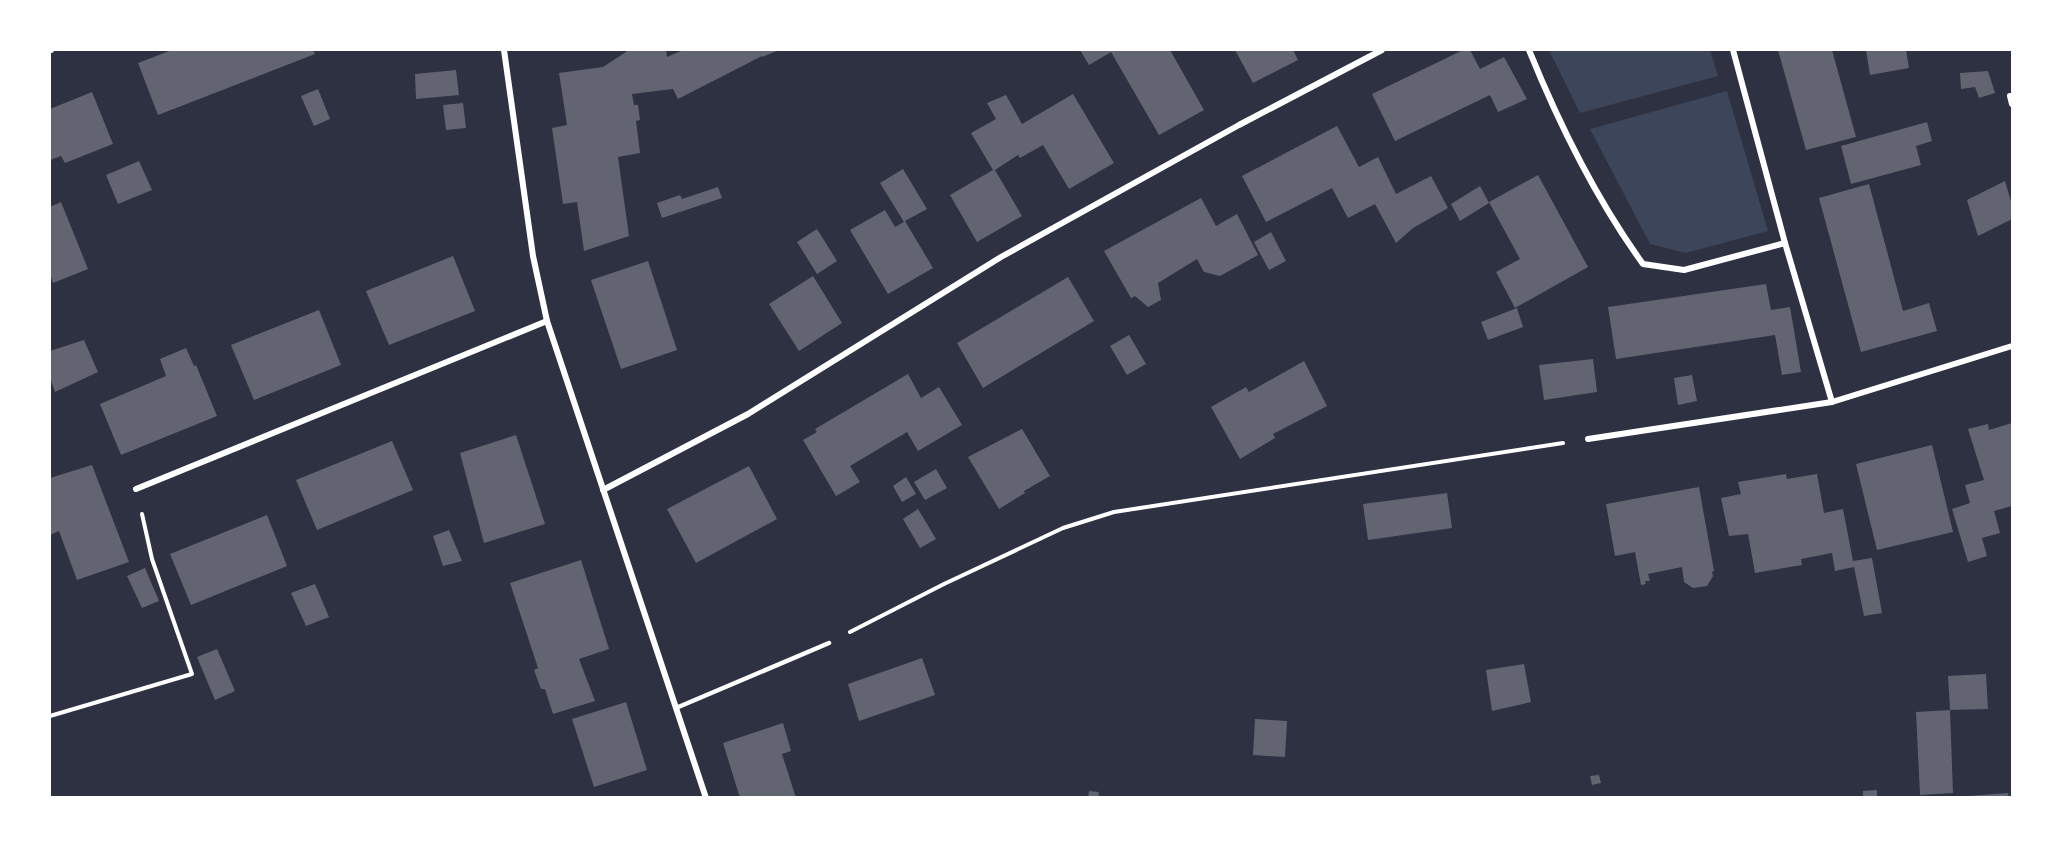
<svg xmlns="http://www.w3.org/2000/svg" width="2062" height="847" viewBox="0 0 2062 847" font-family="'Source Sans 3',sans-serif">
<style>
.green{fill:#3c4559}
.building{fill:#626471}
.lines{fill:none;stroke-linecap:round;stroke-linejoin:round}
.path{stroke:#fff;stroke-width:4}
.service{stroke:#fff;stroke-width:4.5}
.minor{stroke:#fff;stroke-width:6}
</style>
<rect width="100%" height="100%" fill="#2d3142"/>
<g class="green">
<path d="M1549,50h161l8,26 -138,37z"/>
<path d="M1727,91l41,140 -82,22 -36,-9 -60,-115z"/>
</g>
<g class="building">
<path d="M172,50h141l2,4 -157,61 -20,-52z"/>
<path d="M629,50h37l1,7 16,-7h96l-17,7v-1l-84,43 -5,-10 -41,5 2,11h4l2,15 -4,1 4,32 -22,4 11,79 -45,15 -7,-49 -14,2 -11,-76 15,-3 -8,-52 44,-6z"/>
<path d="M1080,50h90l34,60 -45,25 -48,-83 -22,13z"/>
<path d="M1235,50h58l5,10 -45,23z"/>
<path d="M1463,50h7l10,19 24,-12 23,42 -29,13 -8,-17 -95,46 -23,-47z"/>
<path d="M1778,50h54l24,87 -50,13z"/>
<path d="M1866,50h40l3,18 -39,7z"/>
<path d="M456,70l3,25 -43,4 -1,-25z"/>
<path d="M1988,71l7,22 -16,5 -4,-11 -14,2 -1,-16z"/>
<path d="M318,89l12,30 -16,7 -13,-30z"/>
<path d="M92,92l21,52 -48,19 -4,-7 -11,4v-51z"/>
<path d="M1073,94l41,69 -45,26 -26,-44 -23,13 -2,-3 -23,15 27,46 -45,26 -27,-47 43,-25 -22,-37 25,-14 -9,-16 19,-8 16,29z"/>
<path d="M463,103l3,25 -20,2 -3,-25z"/>
<path d="M1927,122l5,19 -16,5 5,19 -70,19 -10,-38z"/>
<path d="M1337,126l22,41 19,-10 18,37 35,-18 17,32 -35,20 -17,15 -21,-39 -27,14 -16,-30 -66,34 -24,-46z"/>
<path d="M139,161l13,29 -34,14 -12,-29z"/>
<path d="M903,169l24,40 -22,12 28,47 -45,26 -38,-64 35,-20 10,17 9,-5 -24,-39z"/>
<path d="M1538,175l50,92 -73,41 -19,-36 24,-13 -31,-57z"/>
<path d="M2005,181l7,24v14l-34,17 -11,-36z"/>
<path d="M1869,184l34,127 26,-8 8,28 -76,21 -42,-154z"/>
<path d="M1480,186l9,17 -29,18 -9,-17z"/>
<path d="M718,187l4,11 -60,20 -5,-15 23,-8 2,4z"/>
<path d="M1201,198l15,28 21,-12 21,41 -38,21 -16,-4 -7,-13 -39,24 3,17 -13,7 -13,-11 -4,2 -27,-47z"/>
<path d="M61,202l27,67 -35,14 -3,-9v-67z"/>
<path d="M817,229l20,32 -20,13 -20,-32z"/>
<path d="M1271,232l15,29 -17,9 -15,-28z"/>
<path d="M453,256l22,55 -86,34 -23,-54z"/>
<path d="M648,261l29,89 -56,19 -30,-89z"/>
<path d="M813,276l29,47 -43,28 -30,-47z"/>
<path d="M1068,277l26,44 -111,67 -26,-45z"/>
<path d="M1766,284l5,26 19,-3 11,65 -19,3 -7,-40 -159,24 -8,-52z"/>
<path d="M1517,308l6,19 -35,13 -7,-18z"/>
<path d="M319,310l22,55 -87,35 -23,-55z"/>
<path d="M1129,335l17,29 -19,11 -17,-29z"/>
<path d="M84,340l14,32 -43,20 -5,-14v-27z"/>
<path d="M186,348l8,18 2,-1 21,51 -96,39 -21,-51 66,-28 -6,-17z"/>
<path d="M1593,359l4,33 -53,8 -5,-35z"/>
<path d="M1304,361l23,45 -54,28 2,4 -35,21 -29,-52 35,-20 3,5z"/>
<path d="M908,374l13,24 18,-11 23,38 -44,26 -11,-19 -57,34 10,16 -24,14 -33,-56 14,-8 -2,-3z"/>
<path d="M1692,375l5,26 -19,4 -4,-27z"/>
<path d="M2012,423v83l-18,5 6,22 -18,5 5,18 -19,6 -16,-53 18,-6 -5,-18 19,-5 -16,-51 20,-5 1,6z"/>
<path d="M1022,429l28,47 -26,15 1,2 -26,16 -31,-52z"/>
<path d="M516,435l29,89 -61,19 -24,-90z"/>
<path d="M392,441l21,49 -96,40 -21,-50z"/>
<path d="M1932,445l21,87 -76,18 -21,-86z"/>
<path d="M92,465l37,97 -52,18 -18,-49 -9,4v-57z"/>
<path d="M749,466l28,53 -81,44 -29,-54z"/>
<path d="M936,469l11,19 -22,12 -11,-18z"/>
<path d="M1786,474l1,5 30,-5 7,39 19,-4 10,52 19,-3 10,55 -18,3 -10,-49 -19,4 -3,-18 -31,6 1,6 -47,8 -7,-39 -19,2 -8,-38 20,-4 -3,-12z"/>
<path d="M906,477l10,17 -14,8 -9,-16z"/>
<path d="M1699,487l15,84 -2,1 1,4 -6,10 -14,2 -9,-6 -2,-15 -34,7 2,7h-5l1,3 -5,1 -6,-33 -20,4 -9,-52z"/>
<path d="M1447,493l5,35 -84,12 -5,-36z"/>
<path d="M918,509l18,30 -16,9 -17,-29z"/>
<path d="M267,515l20,51 -96,39 -21,-51z"/>
<path d="M449,530l13,31 -19,5 -10,-30z"/>
<path d="M581,560l28,89 -30,10 16,42 -42,13 -8,-25h-4l-7,-19 4,-2 -28,-85z"/>
<path d="M145,568l14,33 -17,7 -15,-32z"/>
<path d="M315,584l14,33 -23,9 -15,-33z"/>
<path d="M217,649l18,42 -20,9 -18,-43z"/>
<path d="M922,658l13,37 -76,26 -11,-37z"/>
<path d="M1524,664l7,38 -39,9 -6,-41z"/>
<path d="M1986,674l2,35 -38,1 -2,-34z"/>
<path d="M626,702l21,68 -53,17 -22,-68z"/>
<path d="M1950,710l3,83 -33,2 -4,-83z"/>
<path d="M1255,719l32,2 -2,36 -32,-2z"/>
<path d="M783,723l8,28 -9,3 14,44h-56l-17,-55z"/>
<path d="M1599,775l2,8 -9,2 -2,-9z"/>
<path d="M1877,790v8h-14v-7z"/>
<path d="M1089,791l10,1 -1,6h-10z"/>
<path d="M2008,793l1,5h-42v-2z"/>
</g>
<g class="lines">
<g class="path">
<path d="M850,632l94,-48 119,-56 51,-16 449,-69"/>
<path d="M50,716l142,-42 -40,-115 -10,-45"/>
</g>
<path class="service" d="M676,708l153,-65"/>
<g class="minor">
<path d="M50,50h1"/>
<path d="M504,50l29,206 14,65 159,477"/>
<path d="M1529,50c30,74 67,149 114,214l41,6 101,-27"/>
<path d="M1733,50l52,193 47,159"/>
<path d="M2010,96l2,8"/>
<path d="M1588,439l244,-37 180,-56"/>
<path d="M136,489l411,-168"/>
<path d="M603,490l145,-76 253,-157 238,-132 143,-75"/>
</g>
</g>
<rect width="2062" height="847" fill="none" stroke="#ffffff" stroke-width="102"/>
</svg>
